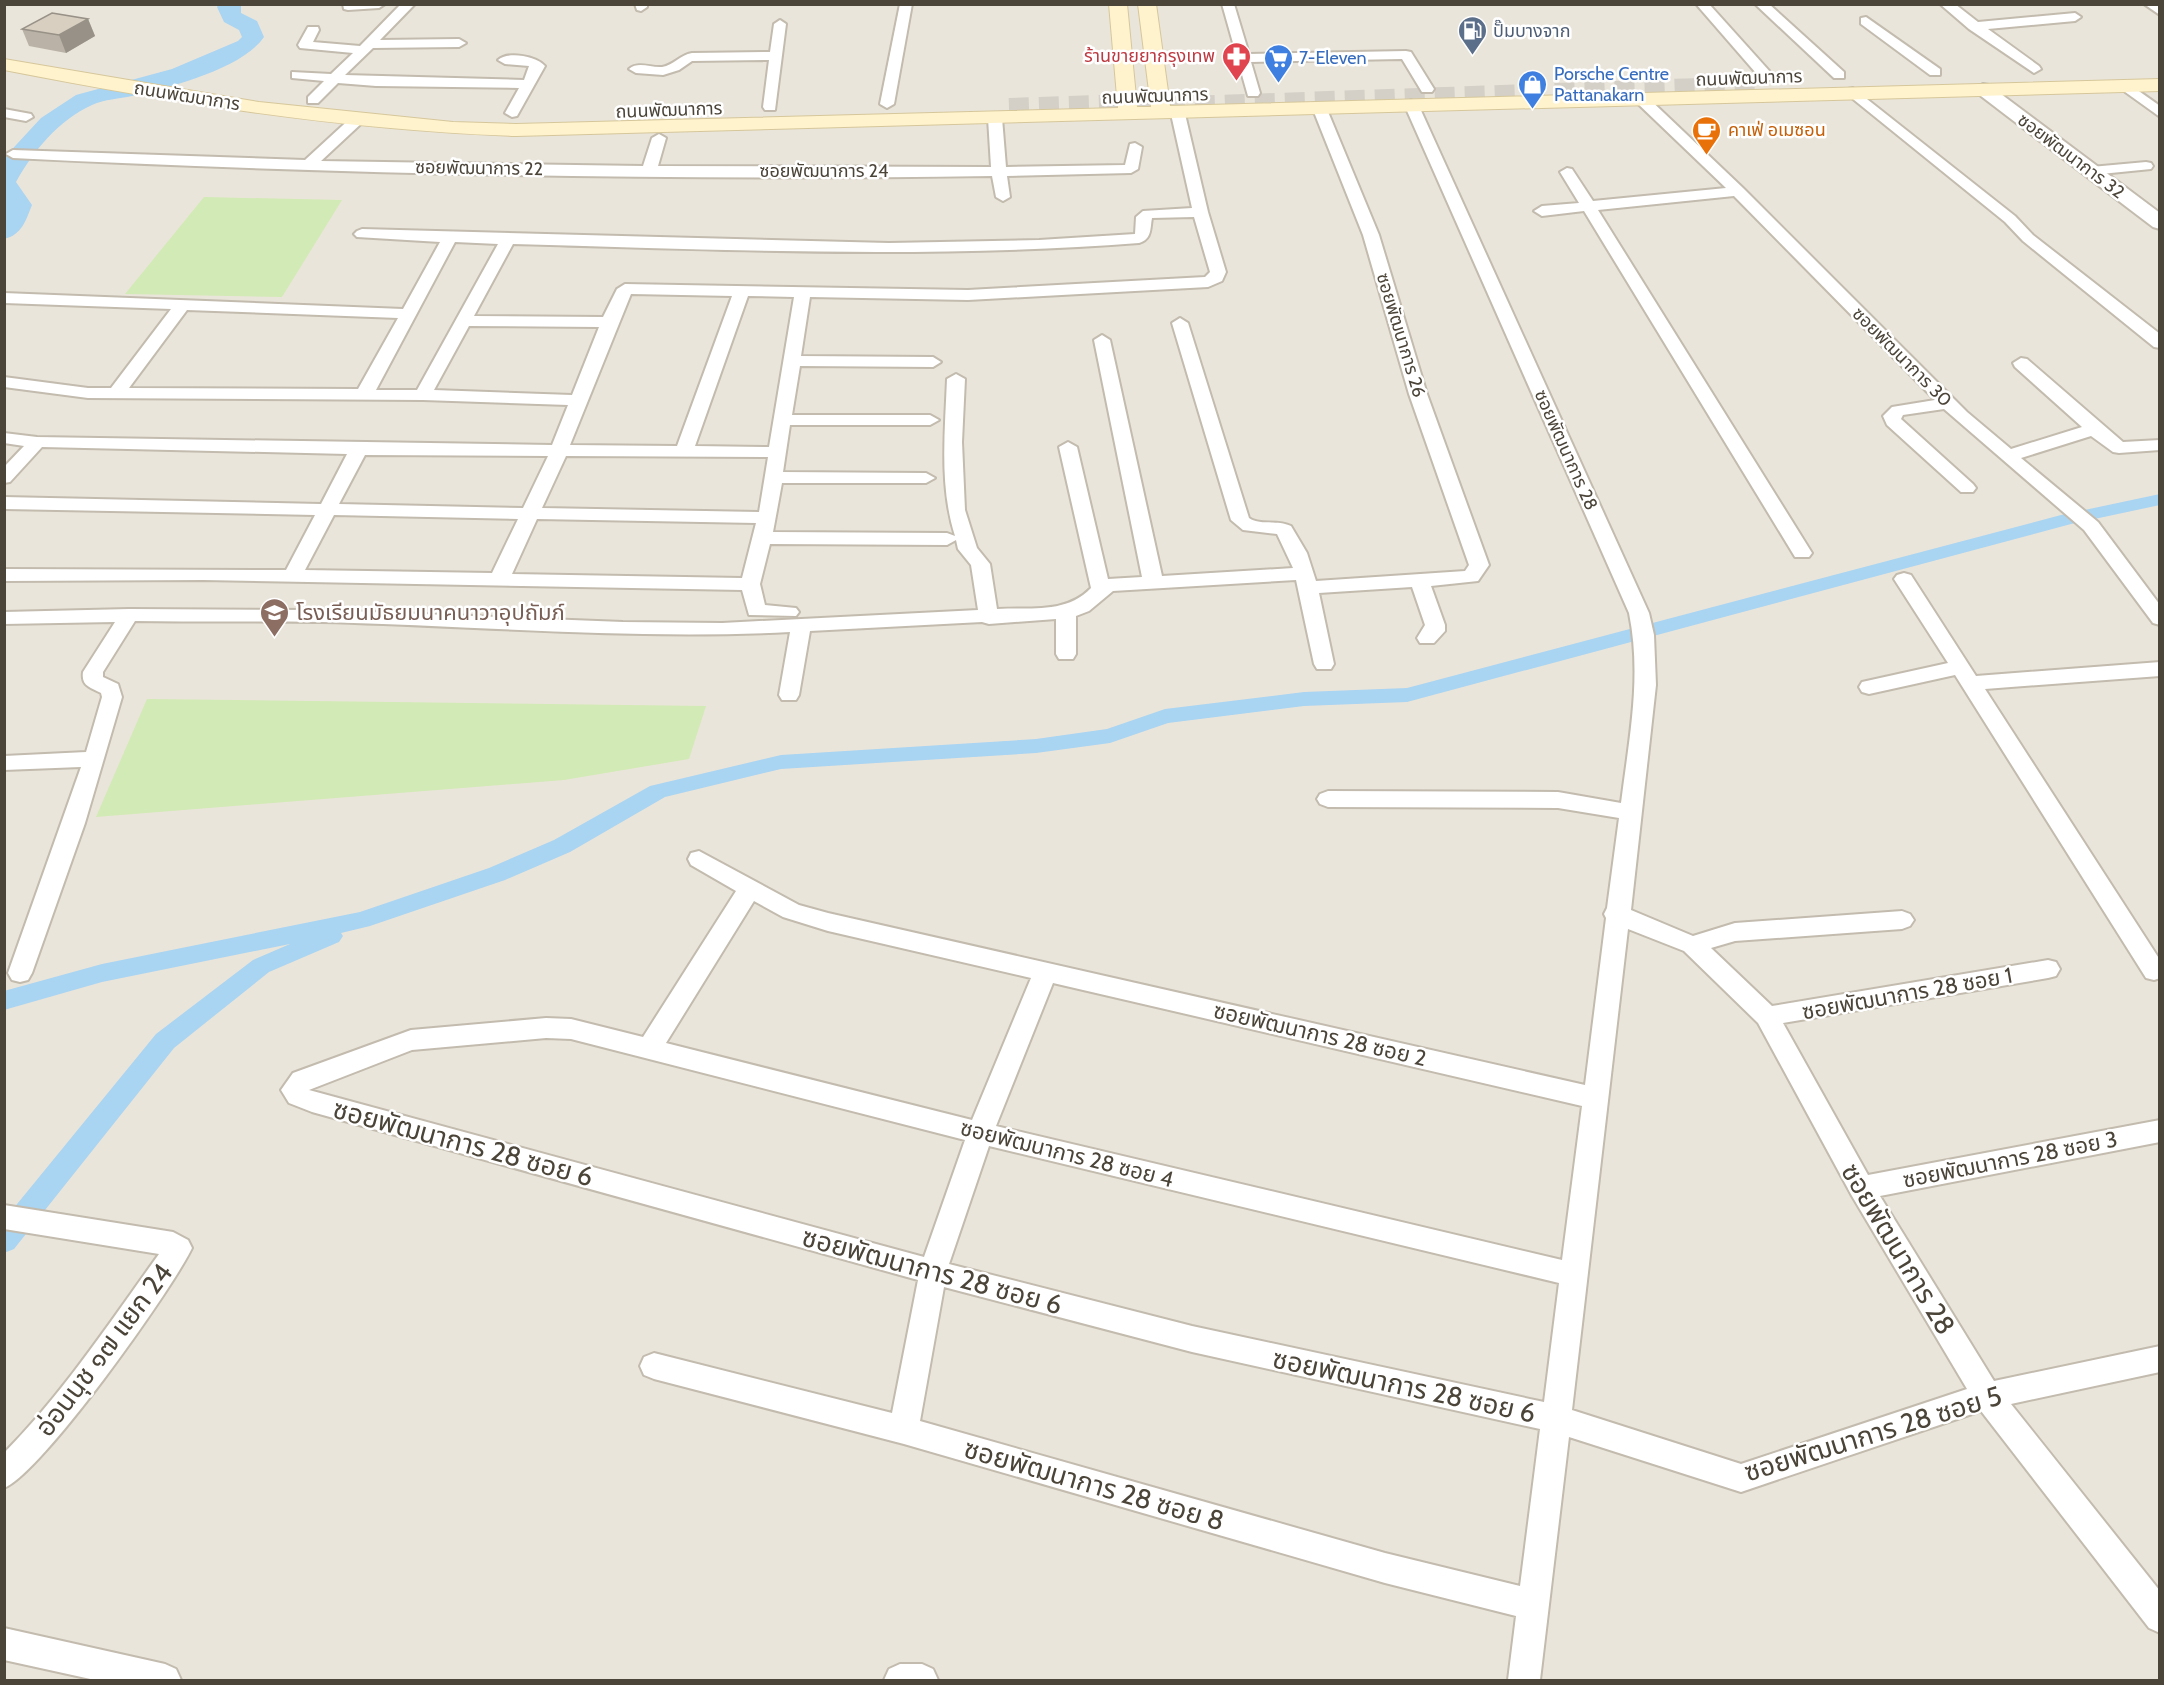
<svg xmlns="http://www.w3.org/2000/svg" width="2164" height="1685" viewBox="0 0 2164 1685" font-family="Cabin,'Noto Sans Thai',sans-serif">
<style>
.residential{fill:#eae5da}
.green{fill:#d2eab5}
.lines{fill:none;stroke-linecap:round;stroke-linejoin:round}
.canal{fill:#a9d4f2;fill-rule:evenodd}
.river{fill:#a9d4f2;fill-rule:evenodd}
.secondary-tunnel{stroke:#d4d0c8;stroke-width:20;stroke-dasharray:20 10;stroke-linecap:butt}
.minor-casing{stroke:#c2bbae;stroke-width:4}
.tertiary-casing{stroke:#c2bbae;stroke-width:4}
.secondary-casing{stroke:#d6c79b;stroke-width:2}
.minor{fill:#fff;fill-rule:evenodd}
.tertiary{fill:#fff;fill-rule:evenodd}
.secondary{fill:#fff3cd;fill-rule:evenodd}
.wall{fill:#bab2a6}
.shaded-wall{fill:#979187}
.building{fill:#d8cfc1;stroke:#979187;stroke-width:1.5}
.labels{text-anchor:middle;stroke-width:5;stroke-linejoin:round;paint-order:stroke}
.far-service-label{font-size:18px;fill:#4e5e75;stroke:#fff;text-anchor:start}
.far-health-label{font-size:18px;fill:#be3a42;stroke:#fff;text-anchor:end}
.far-shop-label{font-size:18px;fill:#366cbe;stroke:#fff;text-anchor:start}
.far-street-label{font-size:18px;fill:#4b4439;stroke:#fff}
.far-food-label{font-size:18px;fill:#c56008;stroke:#fff;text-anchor:start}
.education-label{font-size:22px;fill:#785e54;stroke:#fff;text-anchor:start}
.street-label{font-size:22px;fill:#4b4439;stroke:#fff}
.near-street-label{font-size:27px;fill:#4b4439;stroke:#fff}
</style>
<rect width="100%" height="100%" fill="#f6f3ec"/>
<rect class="residential" x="5" y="5" width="2154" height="1675"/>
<g class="green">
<path d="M204,197l138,3 -60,97 -157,-3z"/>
<path d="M147,699l559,7 -17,53 -125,21 -468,37z"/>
</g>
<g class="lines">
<path class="canal" d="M2160,494v11l-89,19 -664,178 -103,4 -136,17 -58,20 -74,10 -255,16 -116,28 -95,55 -65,28 -135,46 -29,7 2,3 -4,6 -70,30 -95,76 -160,201 -10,4v-33l152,-186 97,-74 37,-16 -188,38 -98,28v-19l98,-27 258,-52 129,-44 65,-28 96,-54 131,-31 255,-16 71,-10 58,-20 139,-17 103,-4 654,-173z"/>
<path class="river" d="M219,4h22v9l16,8 7,16c-22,32 -94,50 -132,59 -13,3 -27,3 -40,9 -33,15 -59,46 -76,77l16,23c-6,15 -10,30 -28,34v-81l37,-40 35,-23 96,-26 66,-28 4,-4 -3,-7 -15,-8 -7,-15z"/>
<g class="secondary-tunnel">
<path d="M1009,108l116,-4"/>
<path d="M1105,109l650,-23"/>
</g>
<defs>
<g id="minor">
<path d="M343,4h42l-6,4 -31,2 -4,-1z"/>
<path d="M401,4h14l-35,36 79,-1 7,4 -7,4 -86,1 -28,27 179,5 5,-14 -24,-2 -7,-4c10,-9 38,-4 47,6l-28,50 -5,1 -7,-4 14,-25 -143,-2 -38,-3 -20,20h-10v-6l16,-16 -32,-3v-6l39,2 22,-21 -53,-5 -2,-3 10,-18h10l1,3 -6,12 47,4z"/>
<path d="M635,4h12v3l-6,4 -4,-1z"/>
<path d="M900,4h12l-18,100 -7,4 -7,-4z"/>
<path d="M1222,4h12l15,50 157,-3 5,1 23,37 -2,3h-10l-20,-33 -151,3 9,31 -2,3h-10z"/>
<path d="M1696,4h13l63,70v6h-10z"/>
<path d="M1755,4h14l75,68v6h-10z"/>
<path d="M1940,4h15l23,18 97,-9 6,4 -6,4 -87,8 51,37 2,3 -7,4 -65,-44z"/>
<path d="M2144,4h15l1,11z"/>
<path d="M1866,17l74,52v6h-10l-69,-51v-6z"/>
<path d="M780,20l6,4 -11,86h-10l-2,-3 6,-47 -77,1 -13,9 -16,5 -27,-2 -7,-4c9,-8 22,-1 33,-2 12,-2 18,-12 30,-14l78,-1 4,-28z"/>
<path d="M2126,82l34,24v11l-39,-28v-6z"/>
<path d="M1853,88l162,128 18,19 127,99v14l-6,-1 -131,-106 -18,-19 -157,-127v-6z"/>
<path d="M1639,93l5,1 99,94 224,224 44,37 71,-22 -67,-60 -2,-4 8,-5 6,1 96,83 37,-2v10l-41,3 -6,-1 -22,-16 -70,22 77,64 62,83v20l-7,-2 -69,-93 -140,-121 -41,6 -2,4 72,65 3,4 -3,4h-12l-74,-67 -4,-9 9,-9 43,-7 -201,-204 -136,14 214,343 -3,4h-14l-211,-346 -42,5 -8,-5 8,-5 37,-3 -19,-31 7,-4 5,1 21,32 133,-13 -92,-88 -2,-3z"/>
<path d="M1411,100l7,4 231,509 5,22 2,50 -25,225 62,26 42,-13 167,-12 8,3 4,6 -4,6 -8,3 -167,12 -24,7 61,58 276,-46 8,2 4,7 -4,7 -8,2 -265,45 85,152 292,-55v22l-280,54 114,185 166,-35v26l-149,32 149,187v42l-11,-5 -168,-217 -240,81 -172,-55 -29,243h-32l8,-64 -131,-33 -481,-139 -250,-65 -10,-4 -4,-9 4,-9 10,-4 238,60 26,-133 -606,-168 -23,-9 -8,-13 12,-17 118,-43 135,-12 25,1 72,18 93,-146 -45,-26 -3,-6 3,-6 8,-2 100,54 29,8 757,172 21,-167 -2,-4 3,-6 12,-90 -61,-10 -230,-1 -8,-3 -3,-5 3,-5 8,-3 230,1 63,11c8,-64 21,-126 8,-190l-225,-509zM754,901l29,16 45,14 203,47 -59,142 -306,-77zM1628,929l56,22 74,72 94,173 115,193 -226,75 -169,-54zM1053,983l529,123 -20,154 -566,-134zM546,1038l25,1 394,101 -41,117 -615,-167 103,-40zM989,1146l570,137 -15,119 -352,-76 -243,-62zM944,1287l248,65 348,77 -20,157 -135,-33 -465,-132z"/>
<path d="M1319,103l7,4 53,128 48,159 62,171 -11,16 -47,5 14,39v6l-11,12h-14l-3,-5 8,-13 -13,-38 -93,6 15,71 -3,5h-14l-3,-5 -18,-84 -183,11 -24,20 -13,5v38l-3,5h-14l-3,-5v-35l-67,5 -7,-2 -172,9 -11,64 -3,5h-14l-3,-5 11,-63c-156,8 -312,-6 -468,-10 -63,-1 -125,0 -187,-1l-32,51v5l15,7 4,13 -37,126 -53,150 -4,7 -8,2 -8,-2 -4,-7 73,-206 -77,3v-14l82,-4 16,-55 -1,-4c-11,-6 -20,-7 -18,-21l32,-50 -111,2v-12l125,-3 192,1 302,12 99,1 256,-13 -7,-45 -13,-16 -2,-9 -9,5 -177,-1 -10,40 5,21 31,3 3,4 -3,4 -47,-1 -7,-25 -539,-10 -199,1v-12l282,1 29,-55 -311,-6v-12l317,7 26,-50 -305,-7 -32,35 -6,1v-16l20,-21 -20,-3v-10l33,4 515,8 16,-40 -145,-5 -335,-2 -84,-11v-10l84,11h23l60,-79 -167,-6v-10l399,16 37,-67 -83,-5 -3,-3 3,-3 5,-2 527,14 150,-3 96,-6 1,-17 7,-6 49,-3 -21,-94 7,-4 7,4 23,98 18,60 -4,9 -14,6 -240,13 -158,-3 -9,59 132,1 8,5 -8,5 -133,-1 -8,49h138l9,5 -9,5h-140l-7,47 143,1 9,5 -9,5h-144l-9,49 174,1 8,3c-16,-50 -10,-105 -8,-157l9,-5 9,5 -3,63 3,68 12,38 13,16 7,45c34,-2 69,5 94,-21l-32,-141 9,-5 9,5 31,132 34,-2 -48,-237 8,-5 8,5 52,236 131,-8 -16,-34 -34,-4 -12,-10 -59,-197 8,-5 8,5 61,195c11,8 28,1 42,8l16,27 9,28 149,-10 4,-6 -60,-171 -46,-159 -51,-128zM1194,217l16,55 -5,5 -237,13 -343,-6 -8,5 -14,28 -129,-1 39,-72c209,6 418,15 626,-1 13,-4 11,-14 13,-25zM455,242l43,2 -81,146h-41zM631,294l101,2 -55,150 -107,-1zM748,296l46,1 -25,150 -74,-1zM187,310l211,8 -40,71 -229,-1zM469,326l130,1 -27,68 -138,-5zM365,455l183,1 -25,52 -184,-4zM566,456l202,1 -9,55 -217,-4zM334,515l184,4 -26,54 -187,-3zM537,519l219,4 -14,55 -230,-4z"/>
<path d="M4,109l27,5 2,3 -7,4 -22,-4z"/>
<path d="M359,114l5,1v6l-43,40 322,5 9,-28 7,-4 7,4 -8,28 333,1 -3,-49 7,-4 7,4 4,49 119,-2 5,-21 5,-1 7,4 -4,22 -7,4 -124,3 3,21 -7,4 -7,-4 -4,-21c-325,5 -654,-2 -979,-18l-7,-4 7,-4 292,10 49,-45z"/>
<path d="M2146,162l5,1 2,3 -2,3 -60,6 -7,-4 7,-4z"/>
<path d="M1904,573l7,2 65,101 184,-14v14l-175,13 175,271v18l-6,2 -8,-2 -191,-303 -86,19 -7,-2 -3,-5 3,-5 86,-19 -54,-84 3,-4z"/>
<path d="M4,1205l169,27 15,8 4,8c-20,42 -151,226 -188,240v-35c59,-60 106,-131 155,-199l-155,-25z"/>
<path d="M4,1628l161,36 11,5 5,11h-86l-91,-20z"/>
<path d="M900,1664h22l11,5 5,11h-54l5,-11z"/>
</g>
<path id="tertiary" d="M1983,84l6,1 171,128v16l-7,-2 -176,-134 -3,-4z"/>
<path id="secondary" d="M1109,4h18l10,103h14l-13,-103h18l14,102 990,-27v12l-1644,45c-173,-6 -342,-33 -512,-66v-11l255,43 194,20 63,2 602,-16z"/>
</defs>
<use href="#minor" class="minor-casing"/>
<use href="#tertiary" class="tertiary-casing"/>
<use href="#secondary" class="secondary-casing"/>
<use href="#minor" class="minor"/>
<use href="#tertiary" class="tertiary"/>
<use href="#secondary" class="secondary"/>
</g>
<path class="wall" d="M88,19l7,17 -29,17 -37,-7 -7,-17z"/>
<path class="shaded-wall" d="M88,19l7,17 -29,17 -7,-18z"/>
<path class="building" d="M52,13l36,6 -29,16 -37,-6z"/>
<defs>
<symbol id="fuel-pin" viewBox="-11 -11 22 30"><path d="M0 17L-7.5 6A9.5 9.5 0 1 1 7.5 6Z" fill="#5c6f8a" stroke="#fff"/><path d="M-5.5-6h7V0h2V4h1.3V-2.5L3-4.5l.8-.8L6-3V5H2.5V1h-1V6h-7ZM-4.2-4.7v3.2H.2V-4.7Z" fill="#fff"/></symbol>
<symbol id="pharmacy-pin" viewBox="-11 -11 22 30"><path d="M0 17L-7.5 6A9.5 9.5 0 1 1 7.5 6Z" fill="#e0444e" stroke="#fff"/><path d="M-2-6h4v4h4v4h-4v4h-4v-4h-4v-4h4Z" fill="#fff"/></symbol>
<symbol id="supermarket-pin" viewBox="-11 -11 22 30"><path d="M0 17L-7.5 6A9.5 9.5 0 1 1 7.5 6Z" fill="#3f7fe0" stroke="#fff"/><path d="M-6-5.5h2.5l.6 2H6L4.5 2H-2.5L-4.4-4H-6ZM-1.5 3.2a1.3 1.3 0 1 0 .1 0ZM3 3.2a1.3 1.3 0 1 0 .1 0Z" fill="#fff"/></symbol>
<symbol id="shop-pin" viewBox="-11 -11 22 30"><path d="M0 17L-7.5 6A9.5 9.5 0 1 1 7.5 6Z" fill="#3f7fe0" stroke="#fff"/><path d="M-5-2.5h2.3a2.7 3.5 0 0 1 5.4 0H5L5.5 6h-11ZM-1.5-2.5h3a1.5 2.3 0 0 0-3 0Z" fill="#fff"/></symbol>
<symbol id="cafe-pin" viewBox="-11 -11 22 30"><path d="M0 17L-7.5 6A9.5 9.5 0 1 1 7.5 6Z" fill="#e8710a" stroke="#fff"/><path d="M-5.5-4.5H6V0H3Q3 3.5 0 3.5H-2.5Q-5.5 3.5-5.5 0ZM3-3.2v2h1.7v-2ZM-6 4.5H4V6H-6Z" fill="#fff"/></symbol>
<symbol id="school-pin" viewBox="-11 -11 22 30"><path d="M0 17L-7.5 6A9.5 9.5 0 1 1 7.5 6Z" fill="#8d6e63" stroke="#fff"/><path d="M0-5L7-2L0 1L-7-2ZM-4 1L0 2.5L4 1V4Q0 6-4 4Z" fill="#fff"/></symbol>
</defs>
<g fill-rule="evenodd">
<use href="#fuel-pin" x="1456" y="14" width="33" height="45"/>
<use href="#pharmacy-pin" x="1220" y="40" width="33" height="45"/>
<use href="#supermarket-pin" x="1262" y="42" width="33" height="45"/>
<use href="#shop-pin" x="1516" y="68" width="33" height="45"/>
<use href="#cafe-pin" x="1690" y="114" width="33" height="45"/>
<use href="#school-pin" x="258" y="596" width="33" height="45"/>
</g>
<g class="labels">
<g class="far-service-label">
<text x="1493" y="37">ปั๊มบางจาก</text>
</g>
<g class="far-health-label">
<text x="1215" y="62">ร้านขายยากรุงเทพ</text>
</g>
<g class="far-shop-label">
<text x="1299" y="64">7-Eleven</text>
<text x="1554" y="80">Porsche Centre<tspan x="1554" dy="21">Pattanakarn</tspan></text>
</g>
<g class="far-street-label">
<text transform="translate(1749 78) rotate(-2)" y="6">ถนนพัฒนาการ</text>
<text transform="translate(187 96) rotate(9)" y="6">ถนนพัฒนาการ</text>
<text transform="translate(1155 96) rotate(-2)" y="6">ถนนพัฒนาการ</text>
<text transform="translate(669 110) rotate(-2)" y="6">ถนนพัฒนาการ</text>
<text transform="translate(2071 156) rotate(37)" y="6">ซอยพัฒนาการ 32</text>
<text transform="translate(479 168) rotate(1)" y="6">ซอยพัฒนาการ 22</text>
<text x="824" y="177">ซอยพัฒนาการ 24</text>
<text transform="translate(1401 335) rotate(73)" y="6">ซอยพัฒนาการ 26</text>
<text transform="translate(1902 357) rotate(45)" y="6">ซอยพัฒนาการ 30</text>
<text transform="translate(1566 450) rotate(66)" y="6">ซอยพัฒนาการ 28</text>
</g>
<g class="far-food-label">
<text x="1728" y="136">คาเฟ่ อเมซอน</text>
</g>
<g class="education-label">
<text x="296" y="620">โรงเรียนมัธยมนาคนาวาอุปถัมภ์</text>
</g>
<g class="street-label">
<text transform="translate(1907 993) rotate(-10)" y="8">ซอยพัฒนาการ 28 ซอย 1</text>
<text transform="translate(1320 1034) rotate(13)" y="8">ซอยพัฒนาการ 28 ซอย 2</text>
<text transform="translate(1067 1153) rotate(14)" y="8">ซอยพัฒนาการ 28 ซอย 4</text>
<text transform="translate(2010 1159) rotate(-11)" y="8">ซอยพัฒนาการ 28 ซอย 3</text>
</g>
<g class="near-street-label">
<text transform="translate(463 1143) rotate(15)" y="9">ซอยพัฒนาการ 28 ซอย 6</text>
<text transform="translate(1898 1249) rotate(59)" y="9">ซอยพัฒนาการ 28</text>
<text transform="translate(932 1271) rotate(15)" y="9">ซอยพัฒนาการ 28 ซอย 6</text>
<text transform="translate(104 1350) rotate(-53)" y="9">อ่อนนุช ๑๗ แยก 24</text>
<text transform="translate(1404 1386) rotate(12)" y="9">ซอยพัฒนาการ 28 ซอย 6</text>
<text transform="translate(1873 1434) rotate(-17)" y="9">ซอยพัฒนาการ 28 ซอย 5</text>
<text transform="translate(1094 1485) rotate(16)" y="9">ซอยพัฒนาการ 28 ซอย 8</text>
</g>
</g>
<rect width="2164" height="1685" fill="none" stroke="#4b4439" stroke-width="12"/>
</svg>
